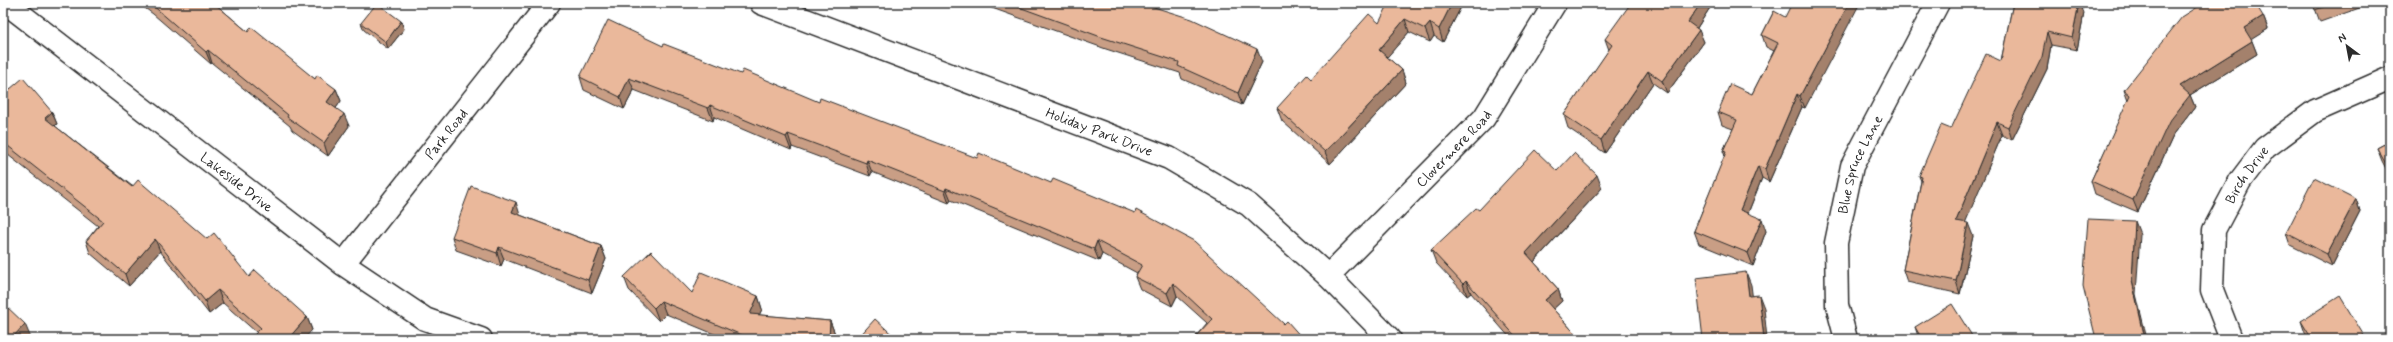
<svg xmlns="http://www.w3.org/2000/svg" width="2393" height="342" viewBox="0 0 2393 342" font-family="Mynerve,sans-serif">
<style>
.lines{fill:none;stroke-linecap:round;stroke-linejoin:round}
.street-casing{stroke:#2b2b2b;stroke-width:25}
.street{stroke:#fff;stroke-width:22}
.wall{fill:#c99e85;stroke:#2b2b2b}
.shaded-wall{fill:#a4816c;stroke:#2b2b2b}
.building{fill:#eab89b;stroke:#2b2b2b}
.labels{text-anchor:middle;stroke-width:3.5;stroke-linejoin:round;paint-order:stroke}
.street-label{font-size:14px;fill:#2b2b2b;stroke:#fff}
</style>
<rect width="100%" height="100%" fill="#fff"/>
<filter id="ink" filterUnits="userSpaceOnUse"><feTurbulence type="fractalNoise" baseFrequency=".025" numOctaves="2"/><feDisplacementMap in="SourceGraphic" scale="8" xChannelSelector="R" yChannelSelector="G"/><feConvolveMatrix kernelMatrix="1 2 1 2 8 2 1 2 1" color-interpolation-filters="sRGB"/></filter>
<g filter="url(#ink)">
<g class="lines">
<defs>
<g id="street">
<path id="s1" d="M6,3l337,261 82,55 56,20"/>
<path id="s2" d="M761,3l408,155 80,47 79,71 62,63"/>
<path id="s3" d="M343,264l206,-261"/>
<path id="s4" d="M1328,276l156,-158 71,-115"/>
<path id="s5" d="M1846,339l-9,-34 -1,-62 16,-77 86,-163"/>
<path id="s6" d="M2231,339l-19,-49 2,-60 26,-49 25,-33 50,-37 75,-33"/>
</g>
</defs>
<use href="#street" class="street-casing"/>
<use href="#street" class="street"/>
</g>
<g class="wall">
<path d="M138,3h76l34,29 67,47 21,10 5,12 -5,7 13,18 -21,30 -36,-26 -2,-4 -78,-63 -1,1 -58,-50z"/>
<path d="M978,3h163l121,59 -20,43 -60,-26 -2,-6 -74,-24z"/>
<path d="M1713,3l-16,25 7,14 -37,51 -14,-10 -48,70 -37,-25 -4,-13 45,-65 -4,-11z"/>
<path d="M2013,3l71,10 -7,37 -26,-5 -4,24 -35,71 -10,-5 -37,87 8,14 -13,58 -53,-12 -4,-12 18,-89 -2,-5 32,-47 50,-68z"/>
<path d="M2313,3h51l1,3 -45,16z"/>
<path d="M1461,7l-18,35 -9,-6 -4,6 -21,-10 -22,25 15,13 4,13 -76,81 -48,-43 -5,-13 34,-29 68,-56z"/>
<path d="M1774,11l31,97 -3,-1 -33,75 -7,-4 -14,35 18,18 -13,35 -54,-22 -5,-13 31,-75 -2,-5 10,-22 -11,-4 -4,-13 34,-18 22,-43 -8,-4 -4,-12z"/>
<path d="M2263,16l5,13 -17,10 6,15 -67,41 5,12 -21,27 -36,78 -43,-18 -4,-13 37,-80 -4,-11z"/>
<path d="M401,21l3,8 -16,20 -24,-19 -3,-7z"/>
<path d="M663,46l621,278 19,15h-106l-1,-3 11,-13 -30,-27 -5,10 -32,-17 -5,-12 2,-4 -35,-19 -3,7 -148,-61 -2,3 -77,-31 -2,4 -78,-29 -1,3 -77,-33 -1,4 -79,-31 -10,19 -40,-19 -4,-13z"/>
<path d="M3,95l49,17 5,12 -2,2 194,151 58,40 5,13 -56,2 -33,-29 -14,11 -49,-63 -31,35 -39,-33 -4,-12 12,-15 -95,-75z"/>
<path d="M2390,141v35l-8,-15 -5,-13z"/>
<path d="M1557,171l45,17 -68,74 24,27 4,12 -9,8 27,30h-69l-40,-46 -4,3 -31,-33 -5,-13 48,-40z"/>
<path d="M2356,199l4,12 -28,55 -42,-21 -4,-12z"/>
<path d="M520,215l81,31 5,13 -14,34 -88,-34 -3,7 -45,-16 -4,-13z"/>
<path d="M624,277l68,16 66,3 4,13 -3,6 71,6 5,13 -1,5h-108l-60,-25 -7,7 -30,-31z"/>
<path d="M2301,321l65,18h-57l-4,-6z"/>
<path d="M1915,327l59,12h-55z"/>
</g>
<g class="shaded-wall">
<path d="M1452,3h7l2,4 -18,35 -4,-13z"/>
<path d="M1701,3h12l-20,31 -5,-12z"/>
<path d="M1849,3h11l-55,105 -5,-12z"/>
<path d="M2079,3h1l4,10 -7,37 -5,-12z"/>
<path d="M2263,16l5,13 -19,12 -5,-13z"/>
<path d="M1405,19l4,13 -26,30 -4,-12z"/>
<path d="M401,21l3,8 -16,20 -2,-7z"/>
<path d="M1430,23l4,13 -4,6 -5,-13z"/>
<path d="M1699,30l5,12 -37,51 -5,-12z"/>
<path d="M2047,32l4,13 -4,24 -35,71 -4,-13z"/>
<path d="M2252,41l5,13 -67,41 5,12 -21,27 -36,78 -5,-12 47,-114z"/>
<path d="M1257,49l5,13 -20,43 -4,-12z"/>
<path d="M208,50l4,13 -1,1 -5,-12z"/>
<path d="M1402,70l4,13 -76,81 -5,-12z"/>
<path d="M1648,71l5,12 -48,70 -4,-13z"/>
<path d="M629,78l5,12 -10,19 -4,-12z"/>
<path d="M336,89l5,12 -9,13 -5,-12z"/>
<path d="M1797,94l5,13 -33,75 -4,-13z"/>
<path d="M710,105l4,12 -1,4 -5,-13z"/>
<path d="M52,112l5,12 -7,6 -5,-12z"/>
<path d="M344,114l5,12 -21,30 -4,-13z"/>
<path d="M1997,122l5,13 -41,98 -5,-12z"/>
<path d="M788,134l4,13 -1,3 -5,-13z"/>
<path d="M867,160l5,12 -2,4 -4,-13z"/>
<path d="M1758,166l4,12 -18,45 -4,-13z"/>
<path d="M1597,175l5,13 -72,78 -4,-13z"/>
<path d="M946,188l5,12 -2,3 -4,-12z"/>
<path d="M2356,199l4,12 -28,55 -5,-12z"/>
<path d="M516,202l4,13 -3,10 -5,-13z"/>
<path d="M1762,219l4,12 -13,35 -5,-13z"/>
<path d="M2135,221l5,13 -4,60 11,45h-2l-13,-58z"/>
<path d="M1968,223l5,13 -13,58 -4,-13z"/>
<path d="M155,239l5,12 -31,35 -4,-12z"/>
<path d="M1097,241l5,13 -3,7 -5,-12z"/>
<path d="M601,246l5,13 -14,34 -4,-13z"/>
<path d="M499,247l5,12 -3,7 -4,-13z"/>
<path d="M1746,272l5,13 3,24 -5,-13z"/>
<path d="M1466,281l5,12 -4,3 -4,-12z"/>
<path d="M1173,283l4,13 -5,10 -5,-13z"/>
<path d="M1558,289l4,12 -12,11 -5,-12z"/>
<path d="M218,290l5,13 -14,11 -4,-13z"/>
<path d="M1759,295l5,13 3,31h-3z"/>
<path d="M758,296l4,13 -8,18 -4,-13z"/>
<path d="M661,301l5,13 -7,7 -5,-13z"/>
<path d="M307,317l5,13 -8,9h-16z"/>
<path d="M830,321l5,13 -1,5h-5z"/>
<path d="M25,324l5,12 -3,3h-16z"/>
</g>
<g class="building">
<path d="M150,3h64l34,29 3,-5 64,52 2,-4 19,14 -9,13 17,12 -20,29 -37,-26 1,-2 -80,-65 -2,2z"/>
<path d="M377,3l24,18 -15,21 -25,-19z"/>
<path d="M1008,3h133l51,16 65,30 -19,44 -60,-27 1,-4 -78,-25z"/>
<path d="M1389,3h63l-13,26 -9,-6 -5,6 -20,-10 -26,31 23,20 -77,82 -48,-44 30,-33 4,4 58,-65 10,9z"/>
<path d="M1631,3h70l-13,19 11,8 -37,51 -14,-10 -47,69 -37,-25 48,-70 -7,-6z"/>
<path d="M1792,3h57l-49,93 -3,-2 -32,75 -7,-3 -18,44 22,9 -14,34 -54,-22 32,-79 -3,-1 14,-31 -19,-8 12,-28 22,10 26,-51 -16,-8 12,-24 11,6z"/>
<path d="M2013,3h66l-7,35 -25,-6 -5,25 -34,70 -11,-5 -41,99 12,2 -12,58 -53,-11 19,-93 -3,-1 22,-51 10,4 35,-75 15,7z"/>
<path d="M2204,3h51l8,13 -19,12 8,13 -72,45 10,9 -21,27 -36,78 -42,-19 39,-86 -6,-5 58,-73z"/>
<path d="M2313,3h21l-19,7z"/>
<path d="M608,20l55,26 1,-2 77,30 2,-4 76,32 1,-4 157,60 2,-5 72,30 2,-4 82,34 1,-3 58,31 90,83 3,-3 16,18h-104l-3,-3 16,-17 -39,-36 -6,10 -32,-16 7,-12 -45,-24 -3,8 -148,-61 -1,3 -78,-31 -1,3 -78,-29 -2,3 -76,-32 -2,3 -79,-30 -9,19 -40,-20z"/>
<path d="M23,78l29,34 -7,6 87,69 6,-7 69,59 7,-6 35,44 6,-7 52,47 -19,22h-38l11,-11 -43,-38 -13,11 -50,-62 -30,35 -39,-33 17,-20 -100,-79v-47z"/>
<path d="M2390,141v30l-13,-23z"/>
<path d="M1535,150l22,21 17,-18 23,22 -71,78 32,36 -13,11 35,39h-62l-52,-58 -3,3 -32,-34 45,-42 3,2z"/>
<path d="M2314,178l42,21 -29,55 -41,-21z"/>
<path d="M471,186l45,16 -4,10 89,34 -13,34 -89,-33 -2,6 -45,-16z"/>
<path d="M2088,219l47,2 -3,60 13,58h-49l-13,-53z"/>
<path d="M651,251l41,42 9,-21 57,24 -8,18 80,7 -1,18h-78l-90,-38 -7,7 -30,-31z"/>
<path d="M1746,272l3,24 10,-1 5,44h-61l-7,-61z"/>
<path d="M2340,296l26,43h-54l-11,-18z"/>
<path d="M1952,304l22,35h-52l-7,-12z"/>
<path d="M5,305l20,19 -14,15h-8v-31z"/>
<path d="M875,319l22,20h-40z"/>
</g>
</g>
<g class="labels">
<g class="street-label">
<text dy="5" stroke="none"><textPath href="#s2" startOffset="362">Holiday Park Drive</textPath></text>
<text dy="5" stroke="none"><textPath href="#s3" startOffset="166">Park Road</textPath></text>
<text dy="5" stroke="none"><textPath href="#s4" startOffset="179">Clovermere Road</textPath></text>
<text dy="5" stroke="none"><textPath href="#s5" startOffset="180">Blue Spruce Lane</textPath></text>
<text dy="5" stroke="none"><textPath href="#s6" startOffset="177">Birch Drive</textPath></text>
<text dy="5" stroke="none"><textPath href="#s1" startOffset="292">Lakeside Drive</textPath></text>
</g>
</g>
<rect width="2393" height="342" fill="none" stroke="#fff" stroke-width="16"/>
<rect x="8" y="8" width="2377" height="326" fill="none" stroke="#2b2b2b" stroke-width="1.5" filter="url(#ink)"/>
<g transform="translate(2347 46) rotate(328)" stroke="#ffffff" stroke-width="3" paint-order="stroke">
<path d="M0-3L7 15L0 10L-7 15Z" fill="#2b2b2b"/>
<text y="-6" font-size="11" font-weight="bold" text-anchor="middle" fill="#2b2b2b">N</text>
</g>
</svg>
